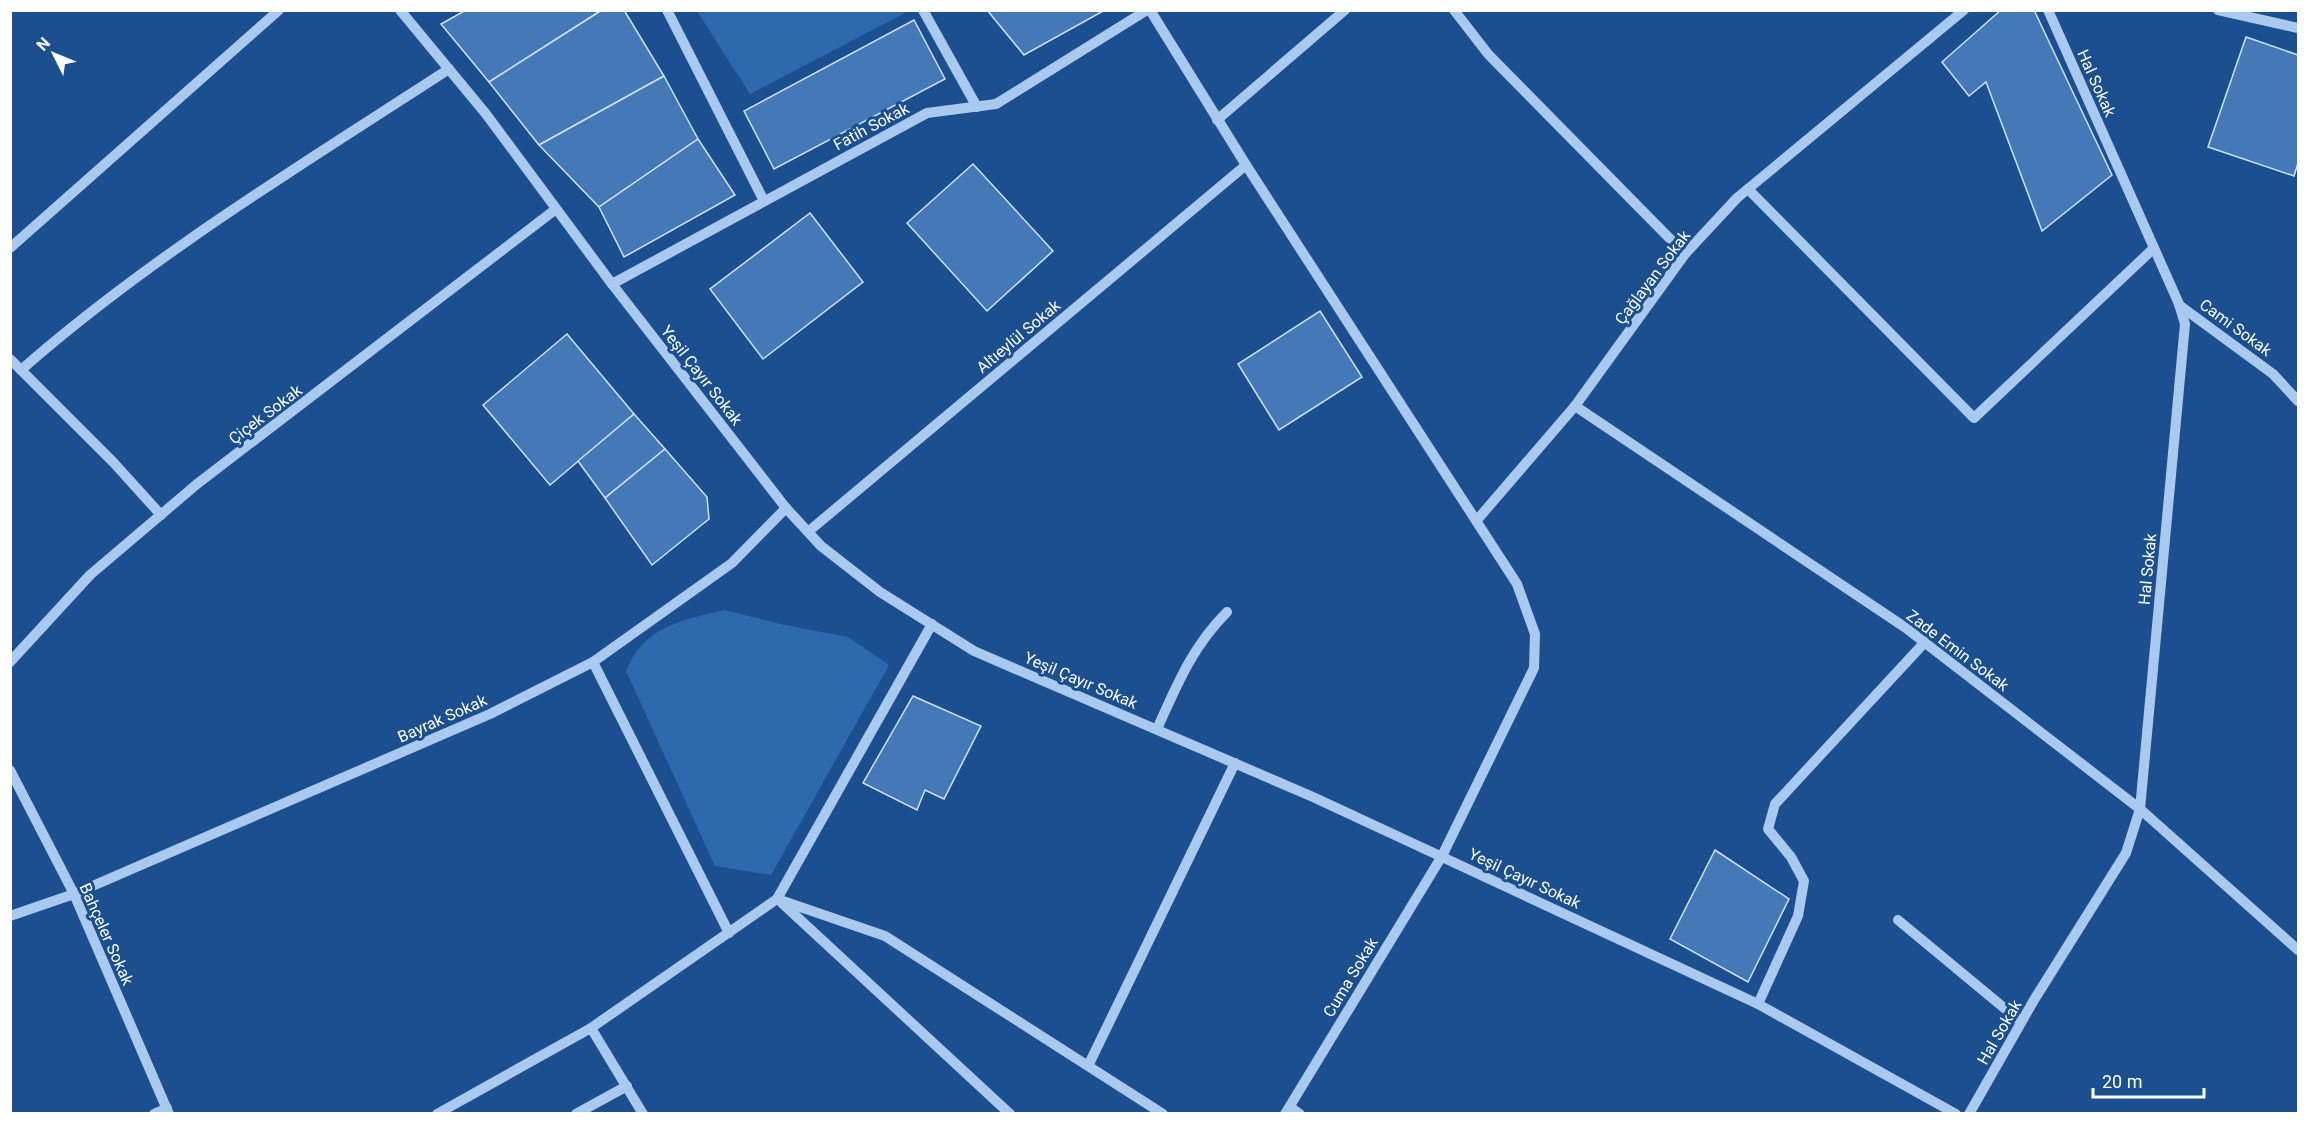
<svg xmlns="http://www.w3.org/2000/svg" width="2309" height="1124" viewBox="0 0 2309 1124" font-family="Roboto,sans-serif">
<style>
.green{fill:#2e69ad}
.building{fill:#4478b7;stroke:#cfe3fa;stroke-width:1.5}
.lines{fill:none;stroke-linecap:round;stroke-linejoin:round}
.minor{stroke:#a9c9ee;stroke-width:10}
.labels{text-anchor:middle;stroke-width:6;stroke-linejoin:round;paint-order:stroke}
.street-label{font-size:16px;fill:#fff;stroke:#1b4f8f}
</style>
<rect width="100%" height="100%" fill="#1b4f8f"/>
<g class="green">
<path d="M697,11h212l-159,83z"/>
<path d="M725,610l60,15 63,12 41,28 -118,210 -56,-9 -89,-195c18,-45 56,-51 99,-61z"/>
</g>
<g class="building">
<path d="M466,10h136l-113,72 -48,-58z"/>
<path d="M602,10h22l40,66 -125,69 -50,-63z"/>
<path d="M987,10h118l-81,45z"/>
<path d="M2001,10h33l78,165 -70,56 -56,-149 -17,14 -27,-34z"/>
<path d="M914,20l31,59 -171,90 -30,-58z"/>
<path d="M2246,37l52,18v108l-4,13 -86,-29z"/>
<path d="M664,76l34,63 -99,68 -60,-62z"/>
<path d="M698,139l37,56 -111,62 -25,-50z"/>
<path d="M973,164l80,87 -66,60 -80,-88z"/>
<path d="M810,213l53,69 -100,77 -53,-70z"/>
<path d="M1320,311l42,66 -83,53 -41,-66z"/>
<path d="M567,334l67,80 -84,71 -67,-80z"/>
<path d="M634,414l31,35 -60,49 -27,-37z"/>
<path d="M665,449l42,48 2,22 -57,46 -47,-67z"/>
<path d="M913,696l68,30 -37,73 -19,-9 -8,20 -54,-27z"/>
<path d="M1715,850l74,49 -41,83 -78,-43z"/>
</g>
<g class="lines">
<g class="minor">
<path d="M400,10l86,104 126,170 174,224 35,38 59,46 94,59 339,146 445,207 198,110"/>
<path d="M667,10l97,191"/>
<path d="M923,10l54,97"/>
<path d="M1150,10l96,155 271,419 18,50 -1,34 -92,188 -157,258"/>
<path d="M1454,10l34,44 197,200"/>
<path d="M2218,10l80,18"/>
<path d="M1217,120l128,-110"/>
<path d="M1748,189l226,229 180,-170"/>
<path d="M10,248l269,-238"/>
<path d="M612,284l315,-171 69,-9 151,-94"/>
<path d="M2179,305l94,69 25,27"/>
<path d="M10,359l11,11"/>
<path d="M1575,406l331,222 234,181 158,141"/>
<path d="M161,515l-47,-52 -93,-93c131,-115 282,-206 428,-301"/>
<path d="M1477,520l98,-114 110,-152 52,-56 227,-188"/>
<path d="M809,531l437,-366"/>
<path d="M10,662l80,-87 107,-91 359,-275"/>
<path d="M593,662l136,271"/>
<path d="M1157,729c20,-44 35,-82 70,-117"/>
<path d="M10,770l64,124 95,220"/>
<path d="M777,899l108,37 278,178"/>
<path d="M782,903l228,211"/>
<path d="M10,916l64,-22 416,-180 103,-52 139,-99 54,-55"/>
<path d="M1898,920l123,102"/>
<path d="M1758,1004l40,-88 6,-35 -13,-24 -23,-28 7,-25 150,-162"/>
<path d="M591,1028l52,86"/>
<path d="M1089,1064l146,-301"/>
<path d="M1290,1107l10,7"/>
<path d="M154,1114l13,-6"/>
<path d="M437,1114l154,-86 186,-129 155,-275"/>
<path d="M576,1114l51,-28"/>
<path d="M1969,1114l65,-114 92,-147 14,-44 45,-485 -6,-20 -131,-294"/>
</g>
</g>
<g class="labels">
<g class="street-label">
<text transform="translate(2097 83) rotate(66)" y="6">Hal Sokak</text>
<text transform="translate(871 126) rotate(-28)" y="6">Fatih Sokak</text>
<text transform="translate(1652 277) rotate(-53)" y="6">Çağlayan Sokak</text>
<text transform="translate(2236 327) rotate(36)" y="6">Cami Sokak</text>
<text transform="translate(1018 336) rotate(-40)" y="6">Altıeylül Sokak</text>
<text transform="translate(702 375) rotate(52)" y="6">Yeşil Çayır Sokak</text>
<text transform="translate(265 414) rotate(-37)" y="6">Çiçek Sokak</text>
<text transform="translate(2147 569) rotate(-85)" y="6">Hal Sokak</text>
<text transform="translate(1958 650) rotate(37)" y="6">Zade Emin Sokak</text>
<text transform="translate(1081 680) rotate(23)" y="6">Yeşil Çayır Sokak</text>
<text transform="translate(442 718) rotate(-24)" y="6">Bayrak Sokak</text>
<text transform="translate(1525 878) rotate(25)" y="6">Yeşil Çayır Sokak</text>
<text transform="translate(107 934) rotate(66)" y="6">Bahçeler Sokak</text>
<text transform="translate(1350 977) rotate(-59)" y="6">Cuma Sokak</text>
<text transform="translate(1999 1032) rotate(-60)" y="6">Hal Sokak</text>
</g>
</g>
<rect width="2309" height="1124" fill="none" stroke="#ffffff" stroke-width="24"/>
<g transform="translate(54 54) rotate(313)" stroke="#1b4f8f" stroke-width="4.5" paint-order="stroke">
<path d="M0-4.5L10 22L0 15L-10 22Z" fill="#ffffff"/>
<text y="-9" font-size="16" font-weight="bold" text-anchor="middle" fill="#ffffff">N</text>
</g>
<path d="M2093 1088v9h111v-9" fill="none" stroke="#ffffff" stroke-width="3"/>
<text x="2102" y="1088" font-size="18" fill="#ffffff" stroke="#1b4f8f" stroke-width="4.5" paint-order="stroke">20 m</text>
</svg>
